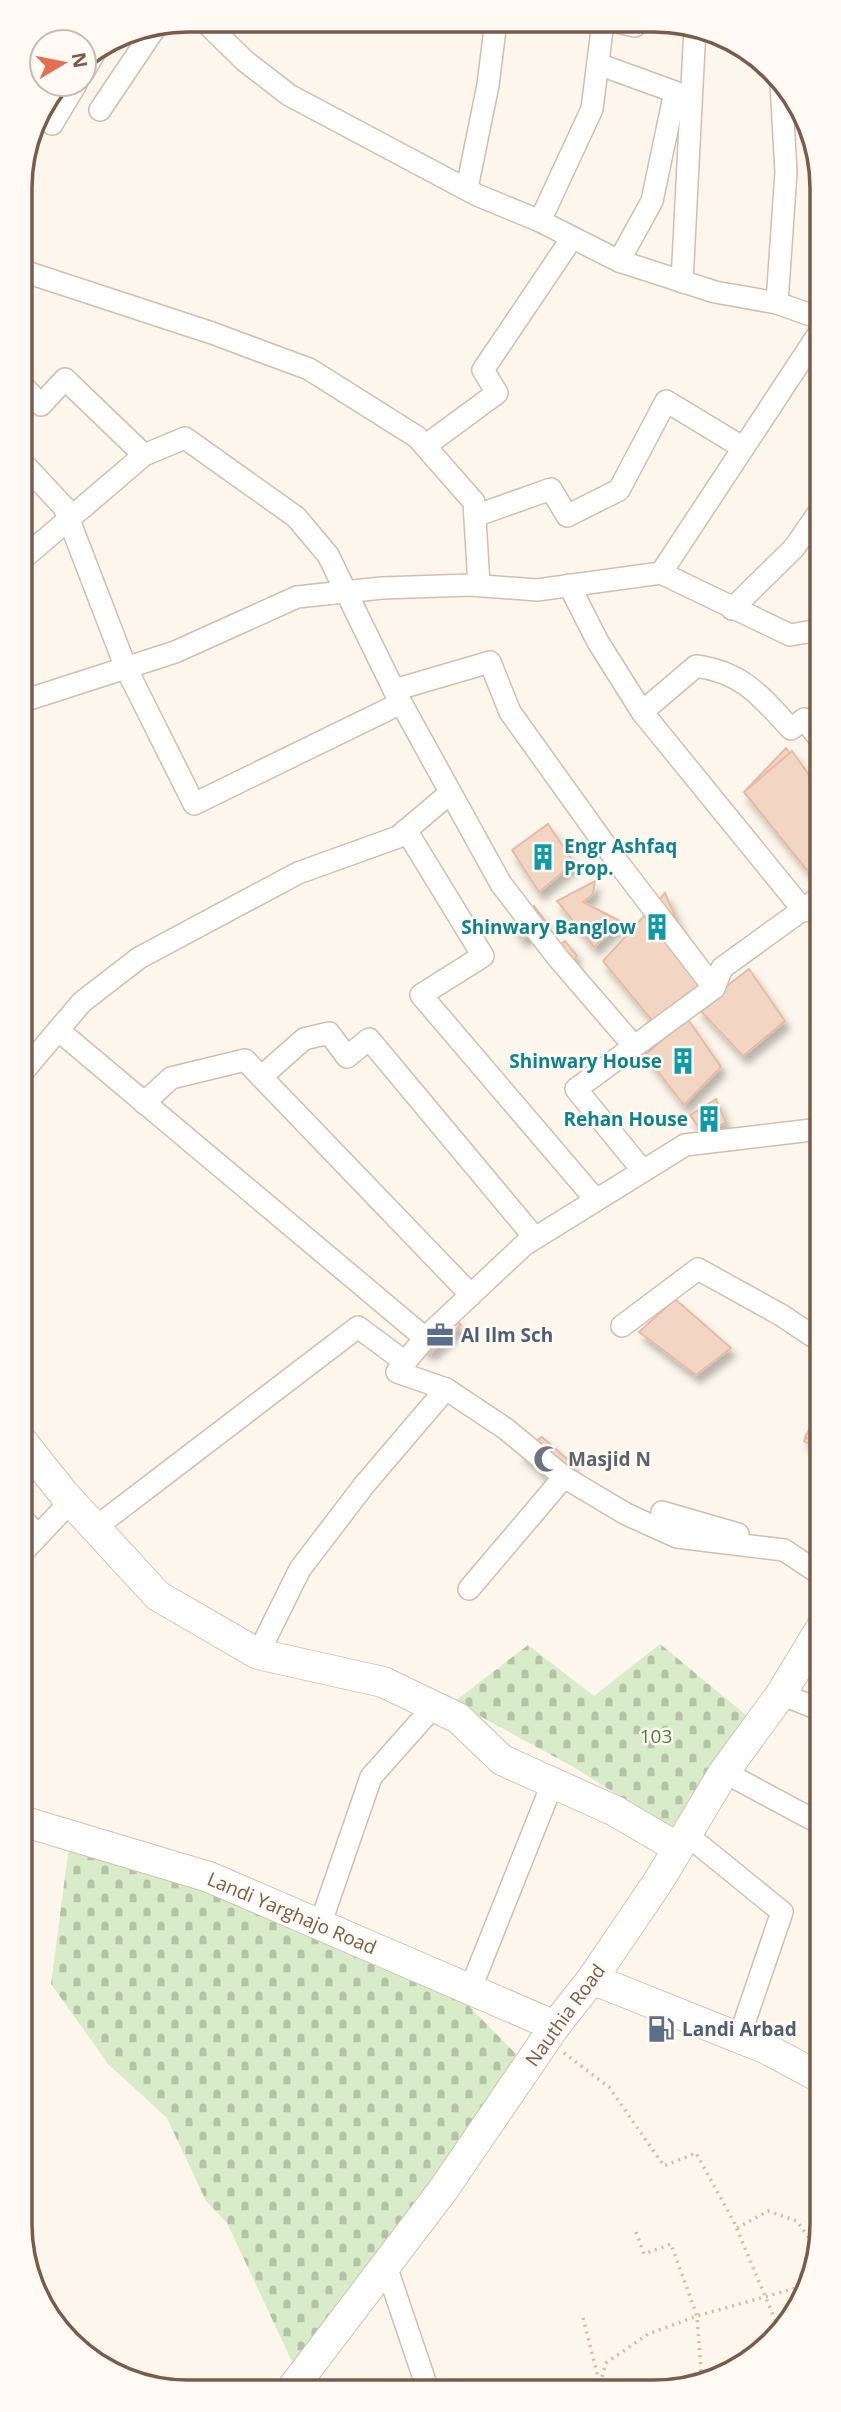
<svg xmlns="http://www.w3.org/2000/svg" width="841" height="2412" font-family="'Open Sans',sans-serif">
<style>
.cemetery{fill:url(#cemetery-stones)}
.building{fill:#f3d5c3;stroke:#e6bba3;stroke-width:2;filter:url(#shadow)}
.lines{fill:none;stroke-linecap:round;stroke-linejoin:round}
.street-casing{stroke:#d1beb0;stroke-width:24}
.secondary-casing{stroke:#d6c0b0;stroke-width:32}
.path{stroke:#d9b8a5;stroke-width:3.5;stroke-dasharray:2 5;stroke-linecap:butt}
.street{stroke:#fff;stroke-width:21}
.secondary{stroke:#fff;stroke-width:30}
.labels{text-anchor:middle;stroke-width:5;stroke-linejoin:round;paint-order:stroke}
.culture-label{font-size:19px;font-weight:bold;fill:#0d838f;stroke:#fffaf3;text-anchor:end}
.service-label{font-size:19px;font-weight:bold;fill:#4e5e75;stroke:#fffaf3;text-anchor:start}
.worship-label{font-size:19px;font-weight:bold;fill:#5b616d;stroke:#fffaf3;text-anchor:start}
.park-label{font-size:19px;fill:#537a41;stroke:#fffaf3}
.street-label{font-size:19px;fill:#7a5c4d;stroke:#fffaf3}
.rim{fill:none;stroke:#7a5c4d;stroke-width:3.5}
</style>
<defs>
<pattern id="cemetery-stones" width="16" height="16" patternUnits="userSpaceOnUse" patternTransform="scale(1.75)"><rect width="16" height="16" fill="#d8ecc9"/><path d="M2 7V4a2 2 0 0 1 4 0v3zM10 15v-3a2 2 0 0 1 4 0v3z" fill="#b4c2a5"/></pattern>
<filter id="shadow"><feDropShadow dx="4.5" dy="8" stdDeviation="3.5" flood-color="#0004"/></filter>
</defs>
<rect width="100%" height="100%" fill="#fdf6ec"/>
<g class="cemetery">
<path d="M660,1644L746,1715L679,1834L577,1769L454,1702L528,1645L594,1696Z"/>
<path d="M69,1846L221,1890L456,1993L518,2056L462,2143L295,2368L227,2223L206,2201L167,2118L109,2065L51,1984Z"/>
</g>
<g class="building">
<path d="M786,748L819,798V885L744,792Z"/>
<path d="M792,751L819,789V885L744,792Z"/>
<path d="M548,824L574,863L539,892L512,850Z"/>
<path d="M595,881L593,894L583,902L622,922L594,947L557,901Z"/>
<path d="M665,893L706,987L654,1023L603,961Z"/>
<path d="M534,906L546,922L523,939L513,927Z"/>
<path d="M565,941L577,956L566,966L554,950Z"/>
<path d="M749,969L785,1021L743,1056L698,1008Z"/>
<path d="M687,1018L721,1067L684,1105L645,1055Z"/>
<path d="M716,1099L726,1123L702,1132L690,1115Z"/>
<path d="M675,1299L731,1348L696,1375L639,1332Z"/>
<path d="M451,1316L461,1325L431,1352L419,1345Z"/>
<path d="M820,1411V1450L804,1441Z"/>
<path d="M820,1411V1446L805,1437Z"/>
<path d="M542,1437L575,1466L552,1481L519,1452Z"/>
<path d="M820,1486V1507L811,1502Z"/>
</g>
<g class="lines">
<defs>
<g id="street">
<path d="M202,19L245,61L289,95L477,195L540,221L619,261L715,292L777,303L819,318"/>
<path d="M617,22L635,26V22"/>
<path d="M598,64L675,92L652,201L619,261"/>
<path d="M84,71L97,48"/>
<path d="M100,110L157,25"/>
<path d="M52,124L76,84"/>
<path d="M467,188L488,85L496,21"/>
<path d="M540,221L592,109L603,22"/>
<path d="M20,270L212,333L309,369L417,437L474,502L479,585"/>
<path d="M682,282L695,27"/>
<path d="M777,303L786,172L781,84"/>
<path d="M20,383L41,405L65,379L144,455"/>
<path d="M425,446L497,393L483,370L572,238"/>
<path d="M20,460L64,507L126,668L194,804L401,703"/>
<path d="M475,516L551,489L567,516L619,490L666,401L742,447"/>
<path d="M20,561L144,455L185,438L296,517L328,555L394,690L501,884L558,958L633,1045"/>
<path d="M661,573L819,333"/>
<path d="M569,585L598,642L642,712L804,911"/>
<path d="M732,609L794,548L819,512"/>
<path d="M394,690L490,662L510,712L616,860L714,988"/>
<path d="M20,702L175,652L297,597L382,588L470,585L537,590L661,573L790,635L819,630"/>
<path d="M642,712L696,666C742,672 761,696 791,729L804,719L819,738"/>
<path d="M406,830L483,956L421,995L596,1200"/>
<path d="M58,1030L425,1338"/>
<path d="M21,1074L82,1002L139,958L298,873L398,837L449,794"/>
<path d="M261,1077L304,1039L329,1033L347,1057L369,1039L535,1238"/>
<path d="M144,1103L171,1078L245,1060L471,1295"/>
<path d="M643,1171L576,1089L714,988L722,968L820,897"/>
<path d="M622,1326L698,1269L781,1315L820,1341"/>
<path d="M446,1389L506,1429L564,1477L626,1514L677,1537L784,1550L820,1574"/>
<path d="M662,1512L738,1534"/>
<path d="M22,1519L38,1535"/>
<path d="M96,1527L358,1327L405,1362"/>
<path d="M22,1553L71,1501"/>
<path d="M469,1589L564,1477"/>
<path d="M258,1654L300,1569L365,1484L446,1389L397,1372L425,1338L524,1245L685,1145L820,1129"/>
<path d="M781,1694L821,1710"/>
<path d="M724,1772L821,1824"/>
<path d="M686,1834L782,1912L739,2038"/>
<path d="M320,1925L371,1777L434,1706"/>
<path d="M470,1990L553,1782"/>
<path d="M386,2266L428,2390"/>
</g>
<g id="secondary">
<path d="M21,1440L64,1494L158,1596L258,1654L383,1682L458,1718L502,1760L615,1811L678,1848"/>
<path d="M22,1821L209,1877L555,2026"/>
<path d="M592,1979L767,2049L821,2078"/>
<path d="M291,2390L443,2190L555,2026L592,1979L658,1882L724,1772L781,1694L821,1628"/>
</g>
</defs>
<use href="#street" class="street-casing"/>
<use href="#secondary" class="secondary-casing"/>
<g class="path">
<path d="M564,2053L609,2087L664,2166L696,2153L734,2222L781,2334"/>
<path d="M737,2228L768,2211L797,2221L818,2251"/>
<path d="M636,2232L644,2254L671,2244L697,2316L702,2384"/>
<path d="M583,2318L601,2389"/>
<path d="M581,2389L599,2386L606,2363L648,2334L697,2316L810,2284"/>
</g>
<use href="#street" class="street"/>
<use href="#secondary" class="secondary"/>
</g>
<defs>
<symbol id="building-bare" viewBox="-9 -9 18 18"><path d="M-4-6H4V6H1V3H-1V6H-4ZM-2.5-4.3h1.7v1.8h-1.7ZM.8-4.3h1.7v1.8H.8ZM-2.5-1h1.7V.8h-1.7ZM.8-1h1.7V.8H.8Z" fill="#0f9aa8" stroke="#fffaf3" stroke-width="2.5" paint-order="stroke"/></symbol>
<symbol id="office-bare" viewBox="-9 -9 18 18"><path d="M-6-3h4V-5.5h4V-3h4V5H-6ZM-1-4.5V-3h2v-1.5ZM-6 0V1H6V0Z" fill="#5c6f8a" stroke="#fffaf3" stroke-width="2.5" paint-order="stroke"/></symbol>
<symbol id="mosque-bare" viewBox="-9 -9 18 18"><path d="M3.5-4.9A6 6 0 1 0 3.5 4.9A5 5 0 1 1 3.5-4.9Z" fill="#6b7280" stroke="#fffaf3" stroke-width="2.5" paint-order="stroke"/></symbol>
<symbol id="fuel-bare" viewBox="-9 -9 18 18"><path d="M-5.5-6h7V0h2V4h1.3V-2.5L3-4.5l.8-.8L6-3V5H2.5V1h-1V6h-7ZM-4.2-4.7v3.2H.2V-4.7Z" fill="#5c6f8a" stroke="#fffaf3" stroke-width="2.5" paint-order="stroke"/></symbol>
</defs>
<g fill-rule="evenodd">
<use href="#building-bare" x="524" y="838" width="38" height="38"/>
<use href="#building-bare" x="638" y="908" width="38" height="38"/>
<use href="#building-bare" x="664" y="1042" width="38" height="38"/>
<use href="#building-bare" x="690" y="1100" width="38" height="38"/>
<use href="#office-bare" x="421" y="1316" width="38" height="38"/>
<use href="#mosque-bare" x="528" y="1440" width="38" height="38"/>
<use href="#fuel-bare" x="642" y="2010" width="38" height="38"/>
</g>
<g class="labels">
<g class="culture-label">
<text x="564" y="853" text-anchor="start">Engr Ashfaq<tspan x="564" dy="22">Prop.</tspan></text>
<text x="636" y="934">Shinwary Banglow</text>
<text x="662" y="1068">Shinwary House</text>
<text x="688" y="1126">Rehan House</text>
</g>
<g class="service-label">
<text x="461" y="1342">Al Ilm Sch</text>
<text x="682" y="2036">Landi Arbad</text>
</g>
<g class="worship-label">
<text x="568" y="1466">Masjid N</text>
</g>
<g class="park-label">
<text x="656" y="1743">103</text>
</g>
<g class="street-label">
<text transform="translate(292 1913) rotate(23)" y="7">Landi Yarghajo Road</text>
<text transform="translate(565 2015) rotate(-54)" y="7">Nauthia Road</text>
</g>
</g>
<path d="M0 0H841V2412H0ZM188 32H654A156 156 0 0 1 810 188V2224A156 156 0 0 1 654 2380H188A156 156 0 0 1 32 2224V188A156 156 0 0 1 188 32Z" fill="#fffaf3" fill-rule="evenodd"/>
<path class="rim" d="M188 32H654A156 156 0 0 1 810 188V2224A156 156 0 0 1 654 2380H188A156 156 0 0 1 32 2224V188A156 156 0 0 1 188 32Z"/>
<g transform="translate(63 63) rotate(80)"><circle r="33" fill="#fffaf3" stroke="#cabbb1" stroke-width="2"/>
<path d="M0-5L12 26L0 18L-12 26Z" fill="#e76f51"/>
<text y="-10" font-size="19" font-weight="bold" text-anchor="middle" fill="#7a5c4d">N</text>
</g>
</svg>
